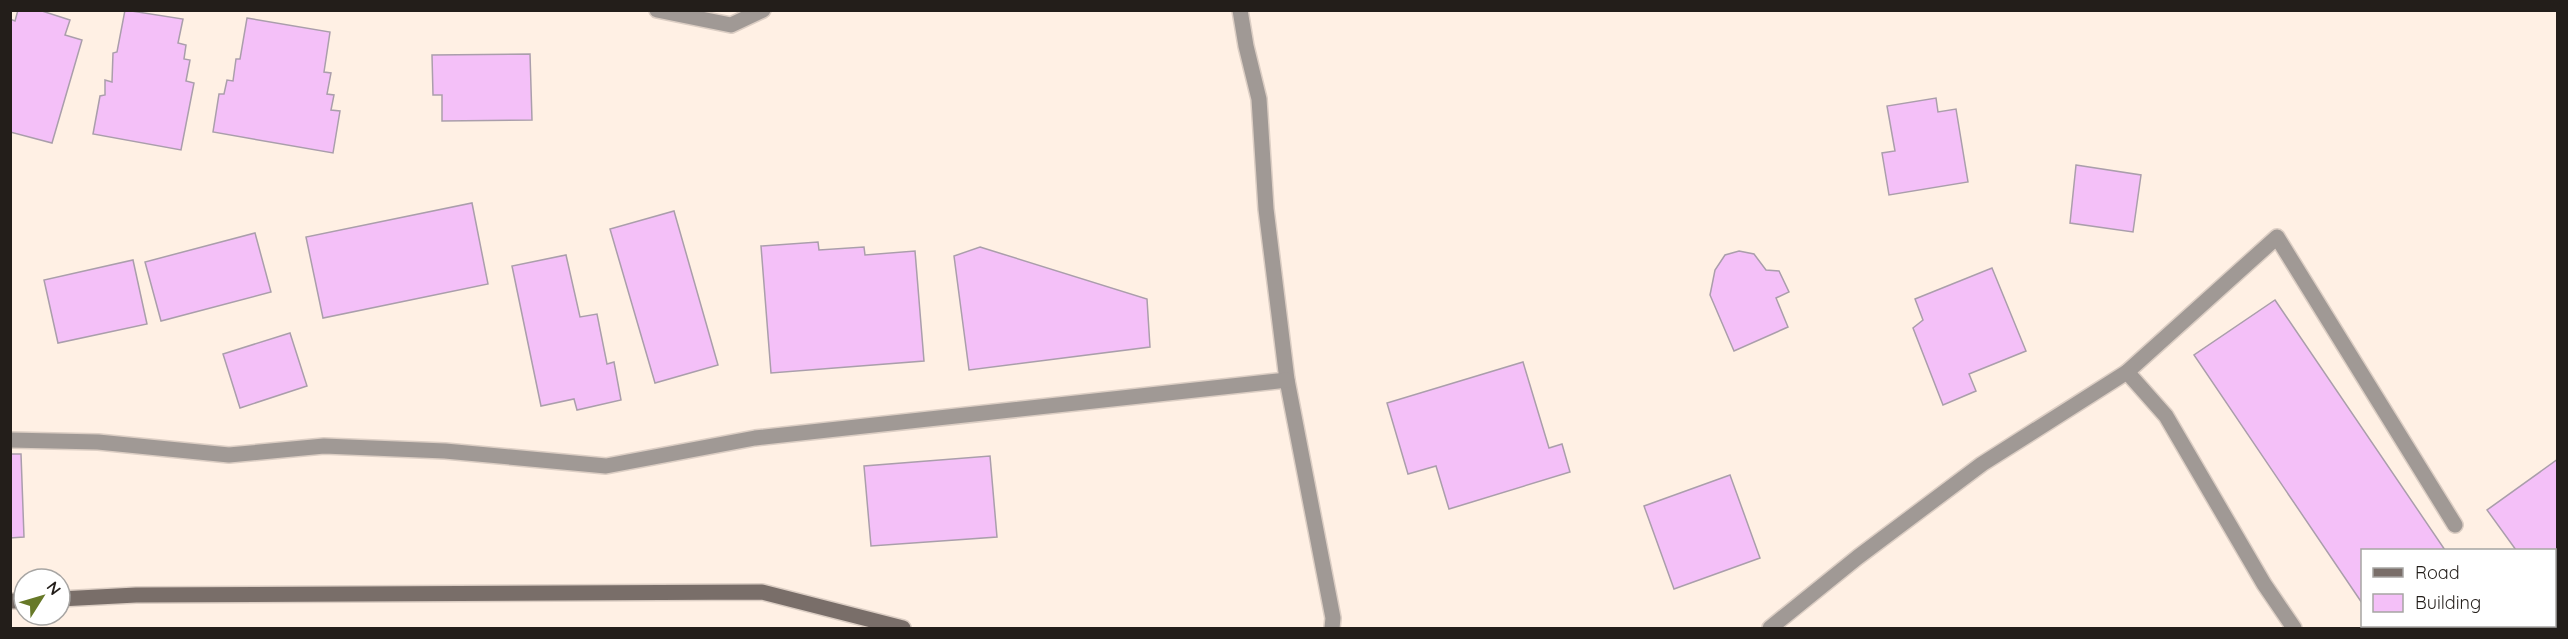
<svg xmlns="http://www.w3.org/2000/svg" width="2568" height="639" font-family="Quicksand,sans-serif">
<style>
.building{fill:#f4c0f8;stroke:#aa9eab;stroke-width:1.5}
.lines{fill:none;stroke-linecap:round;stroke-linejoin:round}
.street-casing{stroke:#dccec4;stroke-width:18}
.secondary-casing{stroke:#dccec4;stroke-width:18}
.street{stroke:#a09995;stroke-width:15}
.secondary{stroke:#796e69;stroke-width:15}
</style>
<rect width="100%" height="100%" fill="#fff0e4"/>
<g class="building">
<path d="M18,10H39L70,20L65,35L82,40L52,143L10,132V19L15,21Z"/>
<path d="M125,10L183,19L178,43L186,45L184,59L190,60L186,81L194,83L181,150L93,134L100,96L105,95V80L112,82L113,53L117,52Z"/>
<path d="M247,18L330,32L324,72L331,73L327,94L334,95L331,110L340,111L333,153L213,132L219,94H224L227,80L233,81L236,59H240Z"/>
<path d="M530,54L532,120L442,121V95H433L432,55Z"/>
<path d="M1936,98L1938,112L1956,109L1968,182L1889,195L1882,153L1895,151L1887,106Z"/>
<path d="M2076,165L2141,175L2133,232L2070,223Z"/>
<path d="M472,203L488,284L323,318L306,237Z"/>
<path d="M674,211L718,365L655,383L610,229Z"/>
<path d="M255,233L271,292L161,321L145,262Z"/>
<path d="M818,242L819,250L864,247L865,255L915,251L924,361L771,373L761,246Z"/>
<path d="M980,247L1147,299L1150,347L969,370L954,256Z"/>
<path d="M1739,251L1754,254L1766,270L1779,271L1789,292L1776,298L1788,327L1734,351L1710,295L1715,270L1725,255Z"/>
<path d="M566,255L580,317L597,314L607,364L614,362L621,400L577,410L574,399L541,406L512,266Z"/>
<path d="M133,260L147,324L58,343L44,280Z"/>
<path d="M1992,268L2026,351L1969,374L1976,391L1943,405L1913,328L1923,320L1915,299Z"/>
<path d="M2275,300L2445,550H2362V603L2194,355Z"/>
<path d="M290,333L307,386L240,408L223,354Z"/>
<path d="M1523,362L1549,448L1562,444L1570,472L1449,509L1436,466L1408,474L1387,403Z"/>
<path d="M10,454H21L24,537L10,538Z"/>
<path d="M990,456L997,537L871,546L864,466Z"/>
<path d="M2558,459V567L2554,569V550H2516L2487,510Z"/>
<path d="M1730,475L1760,558L1674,589L1644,506Z"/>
<path d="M2554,625L2557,628H2380L2378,626Z"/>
</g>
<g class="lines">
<defs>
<g id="street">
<path d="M657,10L731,25L763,10"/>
<path d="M1240,10L1246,46L1259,99L1266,209L1287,380L1333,618L1332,628"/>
<path d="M2127,372L2166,416L2264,584L2294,628"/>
<path d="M10,440L98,442L229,455L324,446L445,451L606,466L755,438L1287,380"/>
<path d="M1770,628L1858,557L1982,464L2127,372L2277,237L2455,525"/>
</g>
<g id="secondary">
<path d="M60,599L136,595L762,592L903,628"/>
<path d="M10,601H24"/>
</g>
</defs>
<use href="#street" class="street-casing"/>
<use href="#secondary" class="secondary-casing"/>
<use href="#street" class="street"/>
<use href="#secondary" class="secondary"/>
</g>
<rect width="2568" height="639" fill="none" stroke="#231e1a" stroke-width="24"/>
<rect x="2361" y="549" width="195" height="78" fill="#ffffff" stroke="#a7a5a3" stroke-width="1.5"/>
<rect x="2373" y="568" width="30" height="9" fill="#796e69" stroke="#a7a5a3" stroke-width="1.5"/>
<text x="2415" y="579" font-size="18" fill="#231e1a">Road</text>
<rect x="2373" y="594" width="30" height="18" fill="#f4c0f8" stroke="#a7a5a3" stroke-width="1.5"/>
<text x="2415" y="609" font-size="18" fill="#231e1a">Building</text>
<g transform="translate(42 597) rotate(53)"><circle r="28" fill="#ffffff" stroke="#a7a5a3" stroke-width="1.5"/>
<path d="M0-4.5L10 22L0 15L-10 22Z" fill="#677928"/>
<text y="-9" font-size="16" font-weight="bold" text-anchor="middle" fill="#231e1a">N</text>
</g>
</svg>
